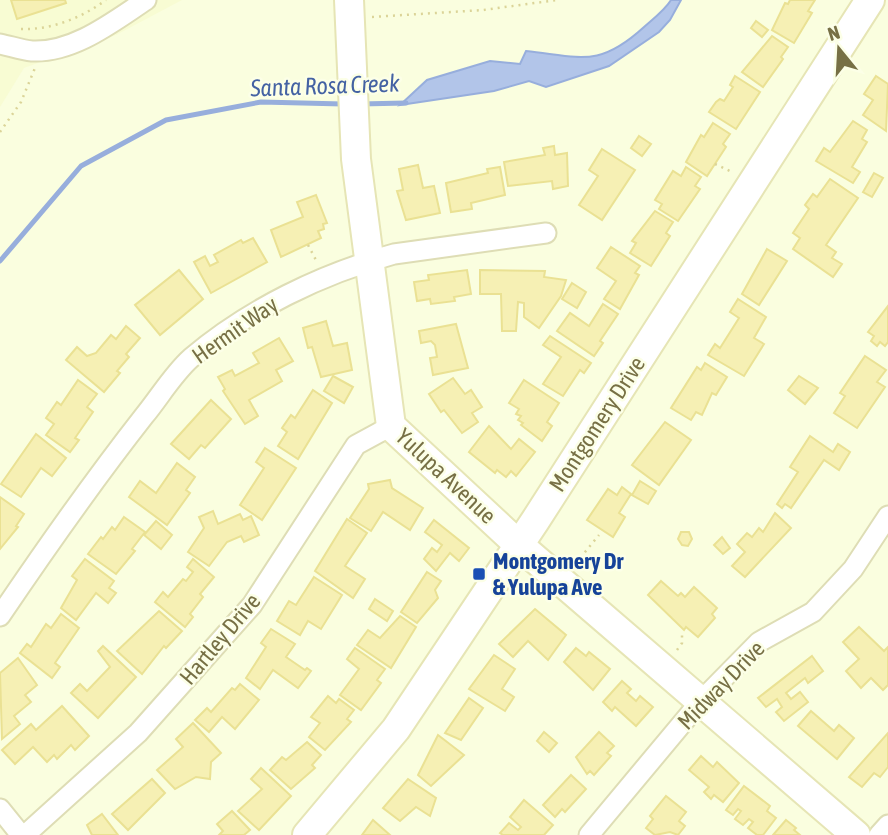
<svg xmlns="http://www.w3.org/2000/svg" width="888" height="835" font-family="'Asap Condensed',sans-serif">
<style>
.residential{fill:#f8fcd3}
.water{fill:#b2c5e9;stroke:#97aedc;stroke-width:2}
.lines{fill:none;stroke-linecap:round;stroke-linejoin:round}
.stream{stroke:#97aedc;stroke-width:5}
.building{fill:#f6f0b4;stroke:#eae193;stroke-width:2}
.street-casing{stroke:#deddb5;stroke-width:23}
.secondary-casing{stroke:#e6e5b5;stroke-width:32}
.path{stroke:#dbd498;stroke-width:2.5;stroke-dasharray:2 5;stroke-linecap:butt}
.street{stroke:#fff;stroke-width:19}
.secondary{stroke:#fff;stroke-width:28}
.transit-dot{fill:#1a4fb4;stroke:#fcffe7;stroke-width:2.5}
.labels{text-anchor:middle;stroke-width:5;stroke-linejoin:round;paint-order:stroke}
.street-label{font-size:23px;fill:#777045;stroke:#fcffe7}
.transit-label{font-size:23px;font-weight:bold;fill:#164399;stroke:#fcffe7;text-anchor:start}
.water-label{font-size:24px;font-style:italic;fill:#4462a3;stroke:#fcffe7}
</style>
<rect width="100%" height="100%" fill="#fafedf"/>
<path class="residential" d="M0,0H182L116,35L24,68L0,107Z"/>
<path class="water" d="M671,0H681L670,20L659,32L609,66L546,87L529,81L494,91L400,105L427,80L490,61L520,64L526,51C582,57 599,68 644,27C653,19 665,10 671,0Z"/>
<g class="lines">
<g class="stream">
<path d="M360,104L406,103"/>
<path d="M0,261L81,166L166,120L261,102L343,104"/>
</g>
</g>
<g class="building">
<path d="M11,0H65L66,3L17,19Z"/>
<path d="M790,0H815L808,11L812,13L794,43L772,30L785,3L788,4Z"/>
<path d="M756,21L768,30L762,37L751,28Z"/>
<path d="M772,36L788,47L781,57L783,59L763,87L742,72Z"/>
<path d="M735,76L760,92L736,129L709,112L716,102L720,99L724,101L733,87L730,85Z"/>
<path d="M876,76L888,84L886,131L863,115L873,100L864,94Z"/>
<path d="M853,121L867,130L862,139L867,142L852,167L860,172L853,183L816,161L824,148L830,152Z"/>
<path d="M713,123L730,134L723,144L726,147L707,176L686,162L701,135L704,137Z"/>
<path d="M639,136L651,144L642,156L631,148Z"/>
<path d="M554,146L555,155L567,153L568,186L553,189L552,181L508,186L504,162L545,155L543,148Z"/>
<path d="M602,149L635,170L602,220L579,205L598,176L589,170Z"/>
<path d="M418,165L423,188L434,186L440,213L406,220L397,191L403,190L399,169Z"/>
<path d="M500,167L505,195L471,203L472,209L451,212L446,183L488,173L487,169Z"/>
<path d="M686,167L701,177L695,186L700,189L678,221L659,209L662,204L655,200L673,171L681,176Z"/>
<path d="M874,173L883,178L872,197L863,192Z"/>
<path d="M830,179L858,198L826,245L836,252L832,258L842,264L833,277L793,249L800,238L793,233L809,209L805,205L813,194L817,197Z"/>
<path d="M316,195L327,223L323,224L324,229L318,231L321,238L281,257L271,230L303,217L297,202Z"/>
<path d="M655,211L673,222L666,233L670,236L651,266L630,253L636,243L632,241Z"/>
<path d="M253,238L267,262L211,293L194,262L205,256L210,266L218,262L214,255L241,240L243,243Z"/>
<path d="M611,247L640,266L635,273L639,275L620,309L604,299L616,281L597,268Z"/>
<path d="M767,249L787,261L759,305L742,294Z"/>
<path d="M179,270L203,299L160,335L135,305Z"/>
<path d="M467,270L471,294L454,297L455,301L431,304L430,299L417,301L414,282L429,280L428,275Z"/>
<path d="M480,270L545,271L544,277L566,280L561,296L539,328L524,317V303L518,302L516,331H502L501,294H480Z"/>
<path d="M572,283L586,292L577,308L562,299Z"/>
<path d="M738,299L766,317L754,338L764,344L744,376L708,355L715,344L720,348L739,318L730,312Z"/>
<path d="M603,304L618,314L600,341L603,343L594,356L557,331L570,313L589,326Z"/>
<path d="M888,306V342L885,346L880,342L877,346L871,341L874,336L868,332Z"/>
<path d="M326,321L333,346L347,343L352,370L321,377L312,347L308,348L303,328Z"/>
<path d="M456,324L468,368L433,375L430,358L437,357L435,345L431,341L421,343L419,331Z"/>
<path d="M126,326L140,338L126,354L129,357L117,371L120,373L104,392L66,360L77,347L87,356L96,353L111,335L116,339Z"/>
<path d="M550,336L591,363L584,373L580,370L563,396L543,384L561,357L543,345Z"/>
<path d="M279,338L293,361L276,370L282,381L249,400L258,416L245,424L223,391L225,389L218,377L232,370L235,376L259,363L253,353Z"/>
<path d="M865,356L886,370L877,382L885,387L857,428L834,413L845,396L840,393Z"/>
<path d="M705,363L727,377L716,395L712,393L702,415L696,412L691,420L671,408L697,367L701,370Z"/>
<path d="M333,376L353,387L344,403L324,391Z"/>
<path d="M799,376L818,388L805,404L788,390Z"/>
<path d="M453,378L465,394L471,390L482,407L472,413L478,422L462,433L444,410L441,412L429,394Z"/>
<path d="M78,380L97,394L87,407L93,412L75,438L79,440L70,452L46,435L54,424L46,418L57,402L61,405Z"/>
<path d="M524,380L559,403L547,422L552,426L542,441L521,425L523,423L518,420L521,416L516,414L519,409L509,403Z"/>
<path d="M313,390L332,403L298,459L278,446L287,432L282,428L291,415L295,418Z"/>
<path d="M211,400L231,419L205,448L201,445L189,459L171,444Z"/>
<path d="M665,422L691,440L659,485L632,465Z"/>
<path d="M489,426L511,449L519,439L535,452L516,476L511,471L506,477L497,470L495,473L469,452Z"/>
<path d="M36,434L66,458L52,476L41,468L21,497L1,484Z"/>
<path d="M810,436L833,452L838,444L850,452L839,470L824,460L791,508L785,504L782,508L777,504L798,472L790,467Z"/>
<path d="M265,448L296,468L262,520L240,505L264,468L256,462Z"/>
<path d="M177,463L195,477L186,490L190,493L167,525L129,497L140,481L156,493Z"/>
<path d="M390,480L392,488L423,508L410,530L383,512L371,531L350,518L369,489L368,484Z"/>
<path d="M640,481L656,491L648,504L632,495Z"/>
<path d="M622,487L631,494L619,513L625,517L613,537L587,520L608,489L617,495Z"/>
<path d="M0,497L24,514L16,526L18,527L0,549Z"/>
<path d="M213,511L218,524L240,514L243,520L251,516L259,535L244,542L241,536L227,542L209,566L188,552L204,528L199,517Z"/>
<path d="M775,513L791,528L745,577L732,566L745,552L737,544L747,533L752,537L759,528L763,532Z"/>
<path d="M124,517L145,532L132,549L135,551L116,574L88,554L101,537L103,539L112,527L115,530Z"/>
<path d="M347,519L367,533L345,566L365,579L353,598L315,571Z"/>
<path d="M434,520L469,548L459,561L450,553L436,571L424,559L432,548L437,552L442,545L425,532Z"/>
<path d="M156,521L172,535L161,549L144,535Z"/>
<path d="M681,532H689L692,539L688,546L682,545L678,539Z"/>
<path d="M722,537L730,548L723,554L714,545Z"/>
<path d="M85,559L114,581L109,588L116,593L108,603L96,593L76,620L61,608L77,580L72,576Z"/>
<path d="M193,559L214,577L200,594L203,597L190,614L193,617L185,627L155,602L163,592L168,597L183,579L186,581L193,572L187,567Z"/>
<path d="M427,572L441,581L435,590L438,598L417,623L401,612Z"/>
<path d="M314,577L342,595L321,629L308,621L300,635L277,621L289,601L296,605Z"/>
<path d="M661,581L678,596L681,593L685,597L694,587L717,608L712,614L715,618L698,637L686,627L684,630L648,595Z"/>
<path d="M375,599L393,611L387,621L369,609Z"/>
<path d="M535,609L566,635L548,660L528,641L513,657L499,644Z"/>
<path d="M159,611L182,631L166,648L164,646L142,674L117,651Z"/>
<path d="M61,614L79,628L55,663L60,667L52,678L20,653L27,644L31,647L46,624L51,628Z"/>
<path d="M400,616L416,627L391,668L357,645L368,630L380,638Z"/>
<path d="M859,627L884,651L888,647V685L883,690L871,678L861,688L846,671L859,659L843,642Z"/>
<path d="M271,629L295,644L286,657L305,670L307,668L311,671L298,688L273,670L260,689L246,678L266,647L261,643Z"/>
<path d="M103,646L136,677L98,718L71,693L80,684L87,691L110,667L98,651Z"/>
<path d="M355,648L385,669L377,680L381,683L361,710L340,695L359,669L347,659Z"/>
<path d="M576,648L586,656L589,652L610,669L593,690L564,662Z"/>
<path d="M494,655L515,669L502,689L514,697L505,711L469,689Z"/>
<path d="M812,656L823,671L808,683L805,678L786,693L791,699L800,692L808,702L784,721L776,712L782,707L777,699L766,707L758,698Z"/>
<path d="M18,658L37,685L25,695L31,702L14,716L20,724L2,739L0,673Z"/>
<path d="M622,681L631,689L627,693L636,701L640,696L653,707L636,726L615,707L612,711L603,702Z"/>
<path d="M240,684L259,700L235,729L222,717L209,732L195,720L207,708L211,712L232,688L235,690Z"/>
<path d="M328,696L336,703L339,699L354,710L347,719L351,722L325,750L309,737L320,723L311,717Z"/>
<path d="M469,698L483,708L461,740L445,733Z"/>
<path d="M62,706L89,736L75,750L71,745L57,759L54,755L47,762L33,747L15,764L2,750L31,724L36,730Z"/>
<path d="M811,711L834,731L839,725L854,738L837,759L798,726Z"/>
<path d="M193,723L221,753L211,762L210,779L196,777L175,789L157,770L183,747L176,739Z"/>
<path d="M544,732L557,743L549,752L537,741Z"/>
<path d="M599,732L614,746L607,753L611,756L594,775L590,771L587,774L576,757Z"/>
<path d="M888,733V767L880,777L874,773L862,787L849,777Z"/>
<path d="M438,735L464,755L431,786L418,775Z"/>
<path d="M307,742L321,755L312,765L315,768L291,789L270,770L282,757L286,760Z"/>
<path d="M701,756L713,767L717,762L739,783L723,802L714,795L711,799L704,792L709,787L689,770Z"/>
<path d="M261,768L291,796L259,830L238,811L262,789L251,779Z"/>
<path d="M571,775L586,789L565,812L562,809L555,817L543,805Z"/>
<path d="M152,779L165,793L128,830L112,814Z"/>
<path d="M408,779L436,798L430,816L416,807L400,821L383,808Z"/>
<path d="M744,786L770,806L767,811L776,818L763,835H757L748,828L753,822L749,819L743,825L735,819L741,811L738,809L733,815L726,810Z"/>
<path d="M666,796L686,812L679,821L685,826L678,835L670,832L655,835L646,828L653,819L650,816Z"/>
<path d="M524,800L553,825L544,835H503L500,833L509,823L518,830L521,827L510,817Z"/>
<path d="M232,811L250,830L244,835H219L223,831L217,824Z"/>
<path d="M102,814L118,835H92L87,825Z"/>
<path d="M373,820L390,835H362Z"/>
<path d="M786,820L796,828L794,830L800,835H773Z"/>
</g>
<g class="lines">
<defs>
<g id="street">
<path d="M0,44C10,46 22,50 32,51C74,53 114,21 146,0"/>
<path d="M0,616C46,548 93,481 144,416C159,398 173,374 191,358C249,309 321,274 394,254L546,233"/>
<path d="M0,809L21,835"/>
<path d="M25,835L138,733L252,605L356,445L391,426"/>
<path d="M589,835L700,702L759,642L813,612L853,569L888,516"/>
<path d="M879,835L888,825"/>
</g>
<g id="secondary">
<path d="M349,0L356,159L391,426L519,545L856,835"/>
<path d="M307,835L396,729L535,521L870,0"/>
</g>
</defs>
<use href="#street" class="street-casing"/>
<use href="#secondary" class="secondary-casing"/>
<g class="path">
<path d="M372,17L483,10L557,0"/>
<path d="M21,29C52,30 81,18 106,0"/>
<path d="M0,132L21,102L35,68"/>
<path d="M715,164L732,172"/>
<path d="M308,245L317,262"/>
<path d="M576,563L599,535"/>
<path d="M677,650L682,643V632"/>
</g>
<use href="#street" class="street"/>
<use href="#secondary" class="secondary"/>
</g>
<rect class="transit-dot" x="472" y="567" width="14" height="14" rx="3.5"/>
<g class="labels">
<g class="street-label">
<text transform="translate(235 330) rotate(-35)" y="8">Hermit Way</text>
<text transform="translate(597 424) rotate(-57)" y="8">Montgomery Drive</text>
<text transform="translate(446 476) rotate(43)" y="8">Yulupa Avenue</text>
<text transform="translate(220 639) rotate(-50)" y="8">Hartley Drive</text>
<text transform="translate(721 685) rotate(-46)" y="8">Midway Drive</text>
</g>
<g class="transit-label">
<text x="493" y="569">Montgomery Dr<tspan x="493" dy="26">&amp; Yulupa Ave</tspan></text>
</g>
<g class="water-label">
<text transform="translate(325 86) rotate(-2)" y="8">Santa Rosa Creek</text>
</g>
</g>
<g transform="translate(839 49) rotate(342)" stroke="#fcffe7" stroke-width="5" paint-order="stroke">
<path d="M0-5L12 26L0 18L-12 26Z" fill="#777045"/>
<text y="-10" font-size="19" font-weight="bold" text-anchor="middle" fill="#777045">N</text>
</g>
</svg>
